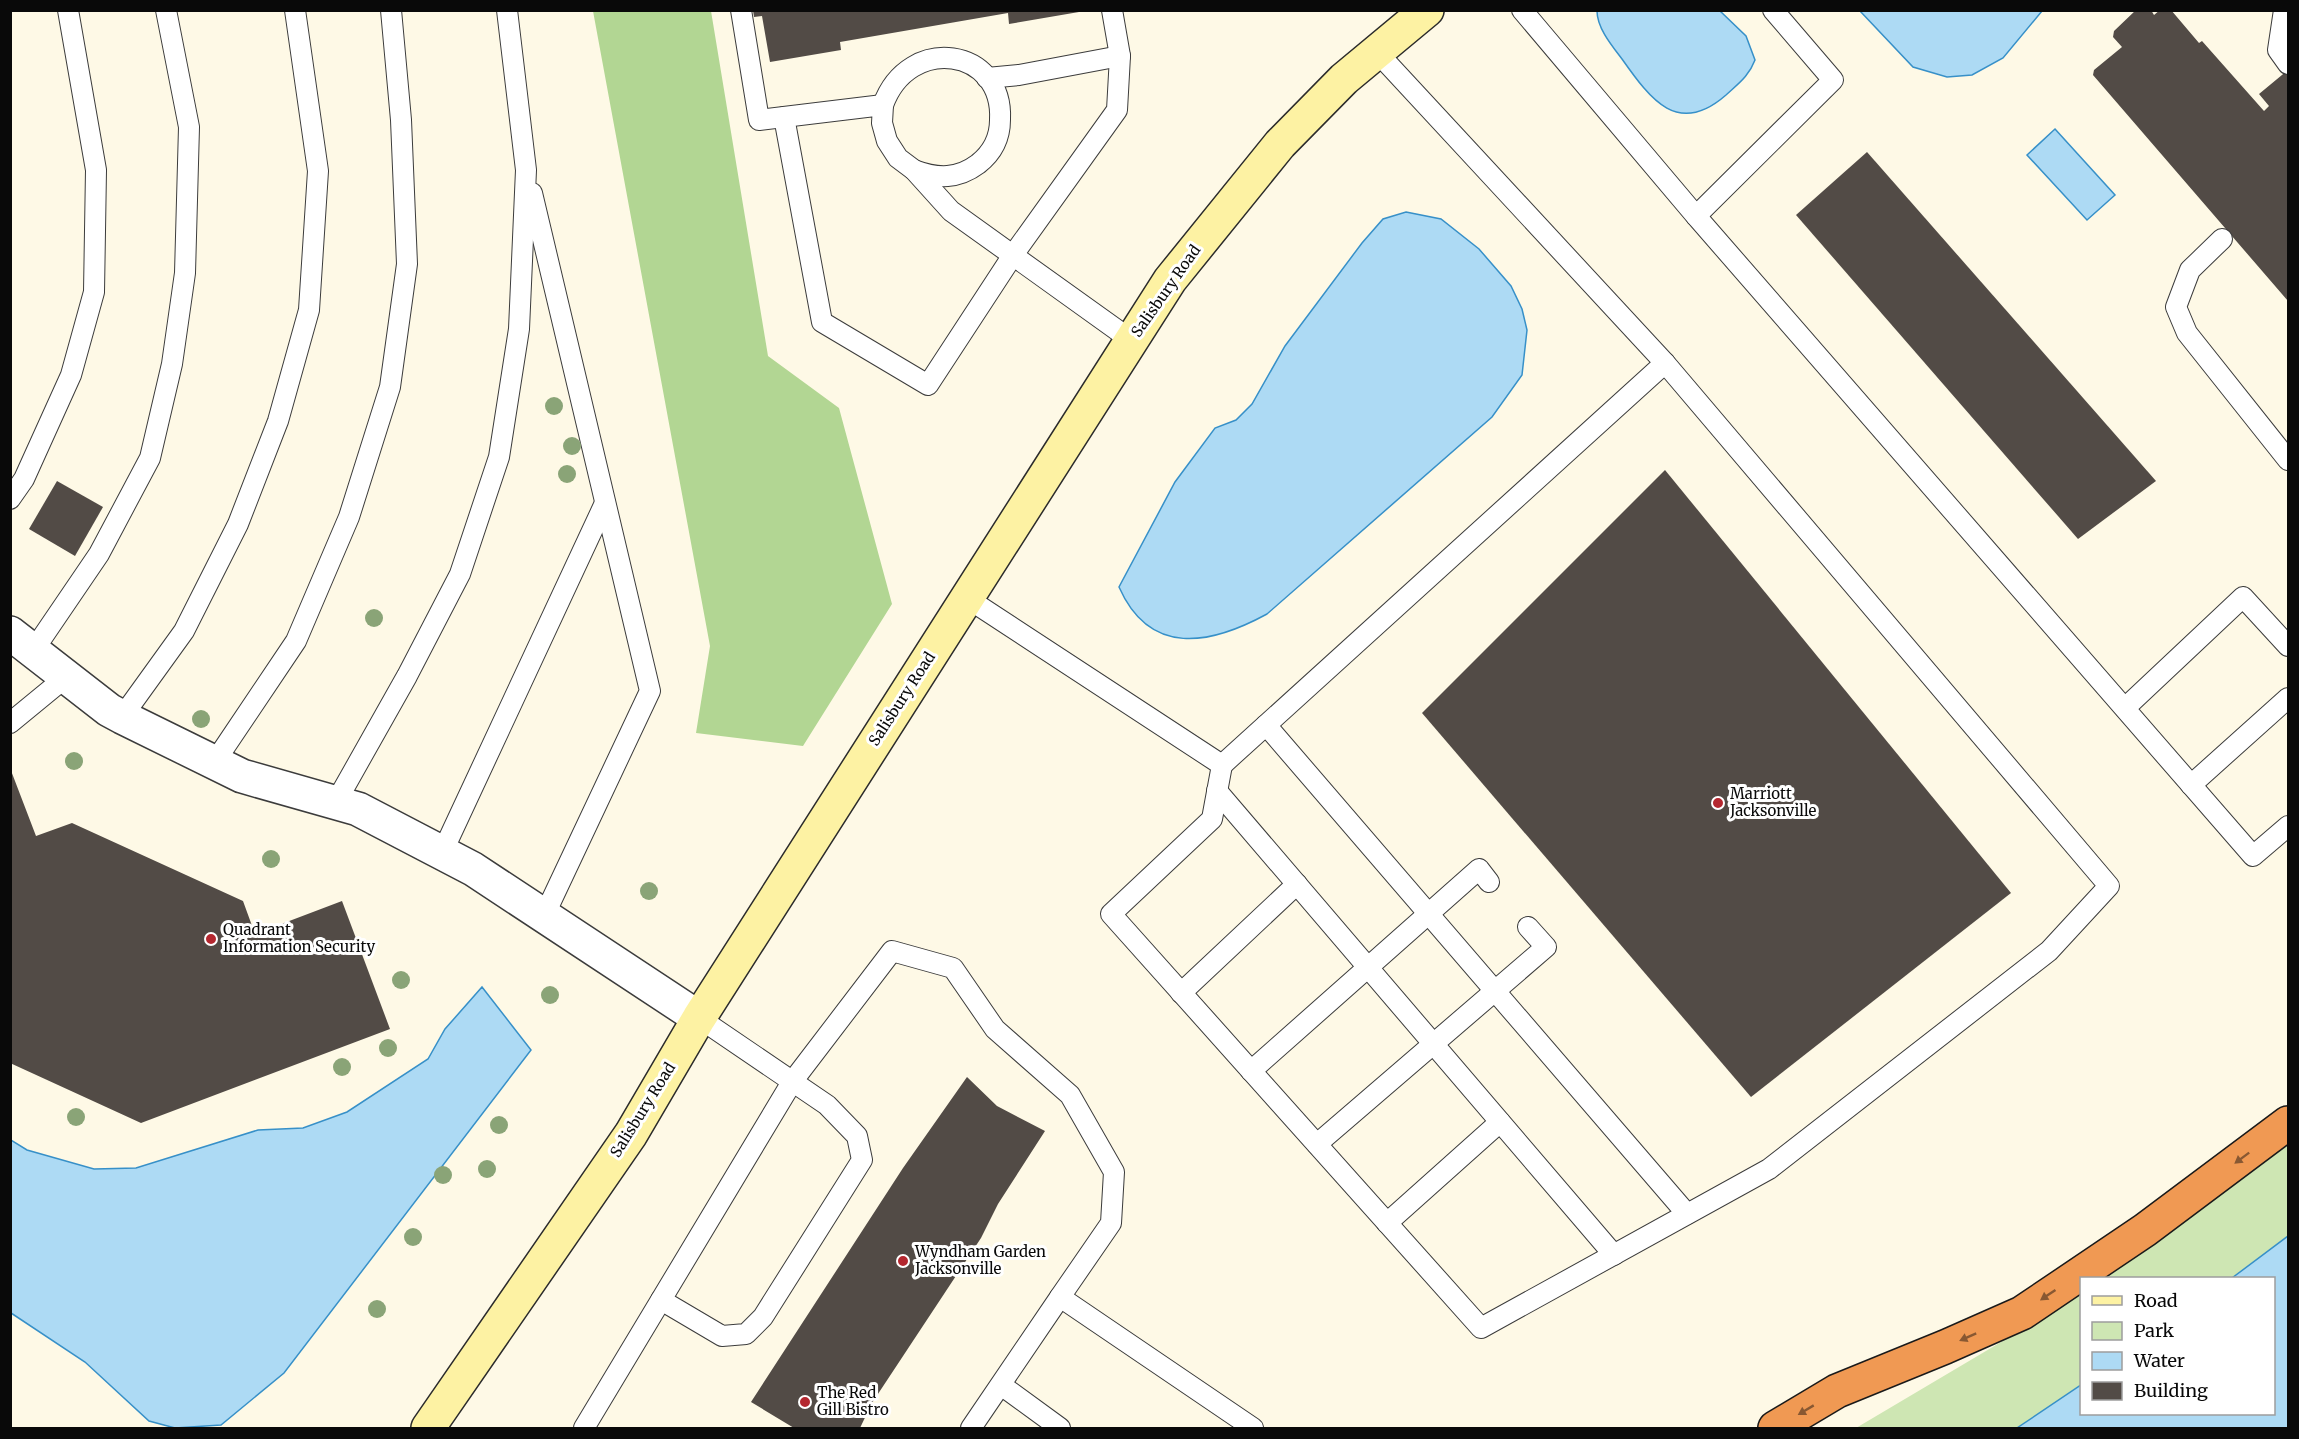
<svg xmlns="http://www.w3.org/2000/svg" width="2299" height="1439" font-family="Merriweather,serif">
<style>
.green{fill:#cee6b3}
.forest{fill:#b2d693}
.water{fill:#addaf4;stroke:#3790c8;stroke-width:1.5}
.building{fill:#524b46}
.lines{fill:none;stroke-linecap:round;stroke-linejoin:round}
.lane-casing{stroke:#3c3c3c;stroke-width:22}
.street-casing{stroke:#3c3c3c;stroke-width:36}
.secondary-casing{stroke:#2b2b2b;stroke-width:36}
.highway-casing{stroke:#1a1a1a;stroke-width:36}
.lane{stroke:#fff;stroke-width:20}
.street{stroke:#fff;stroke-width:33}
.secondary{stroke:#fdf2a3;stroke-width:33}
.highway{stroke:#f09953;stroke-width:33}
.tree{fill:#8aa477}
.oneway{fill:#885832}
.poi-dot{fill:#b4272f;stroke:#fff;stroke-width:2}
.labels{text-anchor:middle;stroke-width:6;stroke-linejoin:round;paint-order:stroke}
.street-label{font-size:15px;fill:#090909;stroke:#fff}
.poi-label{font-size:15px;fill:#090909;stroke:#fff;text-anchor:start}
</style>
<rect width="100%" height="100%" fill="#fef9e6"/>
<g class="green">
<path d="M2288,1145V1236L2232,1278H2098L2179,1226Z"/>
<path d="M2081,1290V1385L2017,1428H1856L2045,1316Z"/>
</g>
<path class="forest" d="M593,11H711L768,356L839,408L892,604L803,746L696,733L710,646Z"/>
<g class="water">
<path d="M1597,11H1720L1746,36L1755,60C1749,76 1739,83 1726,95C1678,137 1651,100 1622,59C1612,46 1597,28 1597,11Z"/>
<path d="M1860,11H2042L2003,58L1972,75L1947,77L1913,67Z"/>
<path d="M2055,129L2115,195L2087,220L2027,155Z"/>
<path d="M1406,212L1441,219L1479,249L1511,286L1522,309L1527,330L1522,375L1492,417L1267,614C1210,645 1150,657 1119,587L1175,482L1215,428L1236,420L1252,404L1285,346L1362,243L1383,219Z"/>
<path d="M482,987L531,1050L284,1373L221,1425L175,1428L149,1421L85,1362L11,1313V1140L27,1150L94,1169L136,1168L258,1130L303,1128L347,1112L428,1059L445,1029Z"/>
<path d="M2288,1236V1428H2017L2081,1385L2082,1414H2274V1278H2232Z"/>
</g>
<g class="building">
<path d="M753,10H1079V12L1009,24L1008,13L840,42L841,50L770,62L762,16L754,17Z"/>
<path d="M2136,10H2151L2154,15L2160,10H2171L2199,43L2202,41L2264,111L2269,106L2259,94L2288,70V301L2093,75L2094,70L2122,47L2113,37L2114,31Z"/>
<path d="M1867,152L2156,481L2078,539L1796,215Z"/>
<path d="M1665,470L2011,893L1751,1097L1422,713Z"/>
<path d="M57,481L103,507L75,556L29,529Z"/>
<path d="M10,768L36,836L72,823L243,901L255,934L342,901L390,1029L141,1123L10,1063Z"/>
<path d="M967,1077L997,1106L1045,1131L998,1204L981,1238L872,1403L860,1428H794L751,1402L903,1168Z"/>
</g>
<g class="lines">
<defs>
<g id="lane">
<path d="M741,10L759,120L883,105L882,123L887,141L898,158L914,170L951,211L1131,340"/>
<path d="M1522,10L1696,216"/>
<path d="M1773,10L1833,80L1696,216L2253,856L2288,826"/>
<path d="M2284,10L2278,50L2288,64"/>
<path d="M987,78L1019,75L1120,56"/>
<path d="M883,105C909,33 1004,48 1000,120C1000,138 992,153 978,164C958,179 938,179 914,170"/>
<path d="M784,117L822,322L928,385L1013,255L1117,110L1120,56L1112,10"/>
<path d="M532,193L650,691L544,916"/>
<path d="M2222,239L2190,270L2176,307L2187,333L2288,460"/>
<path d="M10,499L24,479L71,375L94,292L96,170L68,10"/>
<path d="M967,598L1222,765L1212,819L1111,914L1481,1328L1769,1169L2049,951L2109,886L1665,363L1376,51"/>
<path d="M33,651L99,554L150,458L172,364L185,273L189,127L166,10"/>
<path d="M2125,708L2243,597L2288,646"/>
<path d="M122,717L184,631L238,524L278,421L309,310L318,171L295,10"/>
<path d="M10,723L66,677"/>
<path d="M1266,725L1687,1214"/>
<path d="M214,763L296,641L349,517L390,387L407,264L401,120L391,10"/>
<path d="M1222,765L1665,363"/>
<path d="M2191,785L2288,698"/>
<path d="M1217,791L1614,1255"/>
<path d="M336,802L407,676L460,574L499,457L519,329L526,170L507,10"/>
<path d="M442,853L605,503"/>
<path d="M1181,993L1297,884"/>
<path d="M1251,1071L1479,869L1489,882"/>
<path d="M1317,1144L1546,947L1528,927"/>
<path d="M1387,1223L1500,1122"/>
<path d="M661,1300L722,1336L746,1334L763,1317L862,1160L857,1136L827,1105L699,1018"/>
<path d="M1001,1385L1060,1428"/>
<path d="M584,1428L792,1082L892,951L953,968L995,1029L1070,1095L1114,1172L1111,1223L1060,1297L1253,1428"/>
<path d="M971,1428L1060,1297"/>
</g>
<path id="street" d="M10,633L109,710L122,717L242,776L358,809L473,869L699,1018"/>
<path id="secondary" d="M428,1428L631,1134L699,1018L1170,280L1280,144L1344,79L1427,10"/>
<path id="highway" d="M1775,1428L1837,1391L1945,1347L2022,1313L2145,1230L2288,1123"/>
</defs>
<use href="#lane" class="lane-casing"/>
<use href="#street" class="street-casing"/>
<use href="#secondary" class="secondary-casing"/>
<use href="#highway" class="highway-casing"/>
<use href="#lane" class="lane"/>
<use href="#street" class="street"/>
<use href="#secondary" class="secondary"/>
<use href="#highway" class="highway"/>
</g>
<g class="tree">
<circle cx="554" cy="406" r="9"/>
<circle cx="572" cy="446" r="9"/>
<circle cx="567" cy="474" r="9"/>
<circle cx="374" cy="618" r="9"/>
<circle cx="201" cy="719" r="9"/>
<circle cx="74" cy="761" r="9"/>
<circle cx="271" cy="859" r="9"/>
<circle cx="649" cy="891" r="9"/>
<circle cx="401" cy="980" r="9"/>
<circle cx="550" cy="995" r="9"/>
<circle cx="388" cy="1048" r="9"/>
<circle cx="342" cy="1067" r="9"/>
<circle cx="76" cy="1117" r="9"/>
<circle cx="499" cy="1125" r="9"/>
<circle cx="487" cy="1169" r="9"/>
<circle cx="443" cy="1175" r="9"/>
<circle cx="413" cy="1237" r="9"/>
<circle cx="377" cy="1309" r="9"/>
</g>
<defs><path id="oneway-solid" d="M-6-.8H1V-3.2L6.5 0L1 3.2V.8H-6Z" transform="scale(1.5)"/></defs>
<g class="oneway">
<use href="#oneway-solid" transform="translate(2242 1158) rotate(143)"/>
<use href="#oneway-solid" transform="translate(2048 1295) rotate(146)"/>
<use href="#oneway-solid" transform="translate(1968 1337) rotate(156)"/>
<use href="#oneway-solid" transform="translate(1806 1410) rotate(149)"/>
</g>
<g class="poi-dot">
<circle cx="1718" cy="803" r="6"/>
<circle cx="211" cy="939" r="6"/>
<circle cx="903" cy="1261" r="6"/>
<circle cx="805" cy="1402" r="6"/>
</g>
<g class="labels">
<g class="street-label">
<text transform="translate(1166 291) rotate(-55)" y="5">Salisbury Road</text>
<text transform="translate(902 699) rotate(-57)" y="5">Salisbury Road</text>
<text transform="translate(643 1110) rotate(-58)" y="5">Salisbury Road</text>
</g>
<g class="poi-label">
<text x="1730" y="799">Marriott<tspan x="1730" dy="17">Jacksonville</tspan></text>
<text x="223" y="935">Quadrant<tspan x="223" dy="17">Information Security</tspan></text>
<text x="915" y="1257">Wyndham Garden<tspan x="915" dy="17">Jacksonville</tspan></text>
<text x="817" y="1398">The Red<tspan x="817" dy="17">Gill Bistro</tspan></text>
</g>
</g>
<rect width="2299" height="1439" fill="none" stroke="#090909" stroke-width="24"/>
<rect x="2080" y="1277" width="195" height="138" fill="#ffffff" stroke="#9d9d9d" stroke-width="1.5"/>
<rect x="2092" y="1296" width="30" height="9" fill="#fdf2a3" stroke="#9d9d9d" stroke-width="1.5"/>
<text x="2134" y="1307" font-size="18" fill="#090909">Road</text>
<rect x="2092" y="1322" width="30" height="18" fill="#cee6b3" stroke="#9d9d9d" stroke-width="1.5"/>
<text x="2134" y="1337" font-size="18" fill="#090909">Park</text>
<rect x="2092" y="1352" width="30" height="18" fill="#addaf4" stroke="#9d9d9d" stroke-width="1.5"/>
<text x="2134" y="1367" font-size="18" fill="#090909">Water</text>
<rect x="2092" y="1382" width="30" height="18" fill="#524b46" stroke="#9d9d9d" stroke-width="1.5"/>
<text x="2134" y="1397" font-size="18" fill="#090909">Building</text>
</svg>
